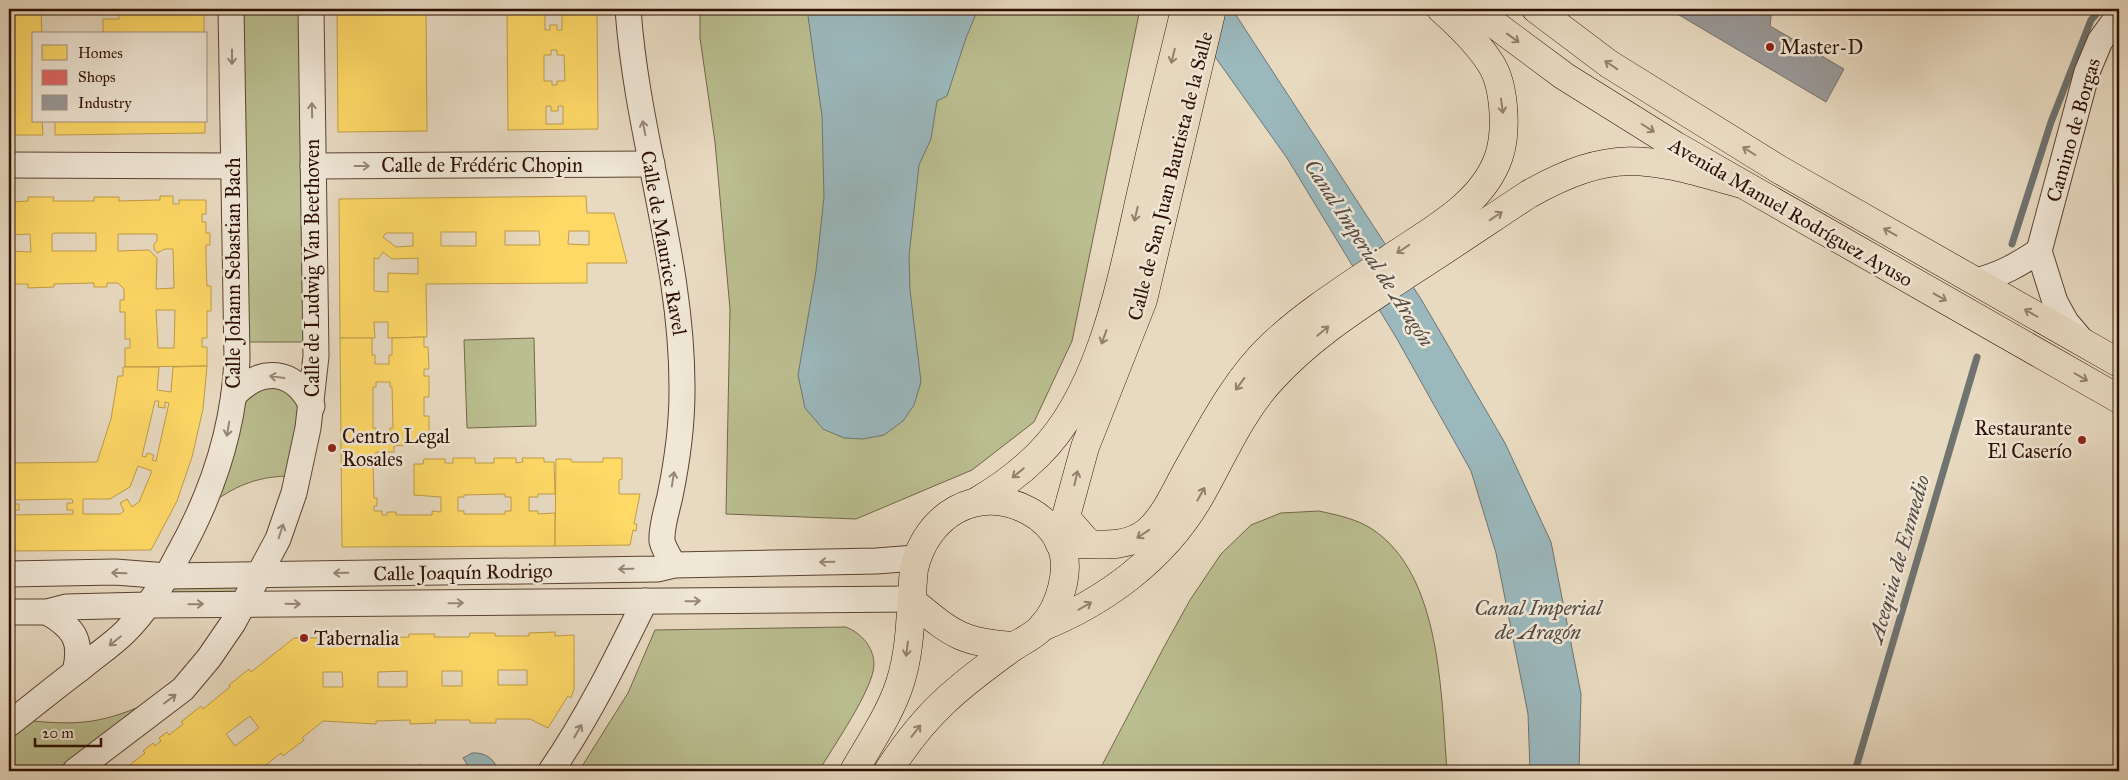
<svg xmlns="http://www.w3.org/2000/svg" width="2128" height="780" font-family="'IM FELL Great Primer',serif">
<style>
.green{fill:#babe90;stroke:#746648}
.water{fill:#9bb8bd;stroke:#6f7471}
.homes{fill:#ffd966;stroke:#c09c47;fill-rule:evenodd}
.shops{fill:#e06666;stroke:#aa4c47}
.industry{fill:#999;stroke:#79706b}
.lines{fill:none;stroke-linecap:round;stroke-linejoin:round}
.stream{stroke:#6f7471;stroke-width:7}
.minor-casing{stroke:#5c4230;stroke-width:27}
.major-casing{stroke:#2d0f00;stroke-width:29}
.highway-casing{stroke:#2d0f00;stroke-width:29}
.minor{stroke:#f0e7d7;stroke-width:25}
.major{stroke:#e8dac1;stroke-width:28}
.highway{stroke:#e8dac1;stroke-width:28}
.oneway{stroke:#947f6a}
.oneway2{stroke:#988676}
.poi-dot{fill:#8f2418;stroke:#f0e7d7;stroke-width:2}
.labels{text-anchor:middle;stroke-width:5;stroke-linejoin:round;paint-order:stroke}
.poi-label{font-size:20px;fill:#2d0f00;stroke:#f0e7d7;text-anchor:start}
.street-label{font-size:20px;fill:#2d0f00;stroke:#f0e7d7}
.water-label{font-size:21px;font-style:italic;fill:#544a42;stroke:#f0e7d7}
</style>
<rect width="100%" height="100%" fill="#e8dac1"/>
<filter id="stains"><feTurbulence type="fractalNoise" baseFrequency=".004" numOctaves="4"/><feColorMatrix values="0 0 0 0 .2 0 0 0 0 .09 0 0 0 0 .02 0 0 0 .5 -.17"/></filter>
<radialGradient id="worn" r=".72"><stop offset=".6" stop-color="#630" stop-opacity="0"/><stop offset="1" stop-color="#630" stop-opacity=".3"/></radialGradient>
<g class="green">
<path d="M241,9H303L306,342H244Z"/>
<path d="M700,9H1140L1072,341L1034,422L972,470L856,519L726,514L730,309L715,142L700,38Z"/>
<path d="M534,338L536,426L467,428L464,340Z"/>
<path d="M266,381L301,401L292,476C260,476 238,484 212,503L239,406Z"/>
<path d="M1319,511C1337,515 1357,519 1372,529C1442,575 1441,697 1447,771H1099L1164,647L1190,600L1221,554L1251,525L1281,513Z"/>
<path d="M246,582L239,593L165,598L172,584Z"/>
<path d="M846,627C861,633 874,647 874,665C873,690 832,748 819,771H579L628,693L655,630Z"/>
<path d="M155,700L64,771H9V732L23,720C80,726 102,724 155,700Z"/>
</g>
<g class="water">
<path d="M807,9H978L966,38L947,96L937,101L931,139L919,165L909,256L910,290L921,382L914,405L903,421L884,435L863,439L844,438L823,429L805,408L798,375L816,271L824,197L822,116Z"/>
<path d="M1181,9H1232L1421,299L1505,443L1551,542L1581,694L1579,771H1530L1528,714L1496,553L1471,471L1397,339L1287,158Z"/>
<path d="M472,753C485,752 495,759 498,771H467V764L463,758Z"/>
</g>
<g class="homes">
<path d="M9,9H41L42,34H34V121H42L43,135H9Z"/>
<path d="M119,9H204V34H103V19H119Z"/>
<path d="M337,9H426L427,131L338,132Z"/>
<path d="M507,9H597L598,129L508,130ZM545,13H562V30H557V25H550V30H545ZM551,50H557V55H564L565,81H557V85H552V81H544V55H551ZM546,106H551V111H558V106H563V124H546Z"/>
<path d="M55,121H205V133L55,135Z"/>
<path d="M160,196H173V204H179V200H206V214H202V222H206V233H210V245H206V260L207,286H211V311H207V338H202V347H207V366L125,367V348H130V339H125V312H120V300H124V289L118,283H107V287H94V283L54,284V287L28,288V284H9V251L31,252L30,234L9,235V202L28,201V197H54L53,201H94V197H119V201L156,200H160ZM55,233H96V251H52V234ZM118,234H157V241L154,244V249L157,253L165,249H173L174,288L156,289L157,258L149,250L118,251ZM156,310H175L174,348H158Z"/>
<path d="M586,196L587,213H614L627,263H587V283L426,284L427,337L388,338V322H374L375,338H340L339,199ZM505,231H539L540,245H505ZM569,231H589V245L568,244ZM441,232H476V246H441ZM386,233H413V246L396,247L383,237ZM383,252L392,259L418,258V274L388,273V292L374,291V258L378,259Z"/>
<path d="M424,337V347H428L429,369H424V376H429V397H424V416H429V438H425V443L394,446V452H376V461H373L374,498H377V506H374V511H382V515H387V512H396V515H432V511L441,512V497L414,495V464H423L424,459H445V463H453V458H475V463H494V458H516V463L523,462L522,458H544V462H554L555,494H538V497H529V511H538V514L555,513V546L342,547L340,338H372V355H375V364H389V355H392V338ZM376,382H390V387H392L393,428H390V434H376V428H373V387H376ZM505,494V497H511V511H505V514H464V511H458V497H464V495Z"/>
<path d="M207,366L203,409L192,457L177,501L151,550L9,551V463L97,462L111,419L118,376H123V367H159L157,390L171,392L173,367ZM155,401H159L158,407L165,408V402L169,403L156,461L152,460L154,455L147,453L146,457L142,456ZM138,466L152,471L139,502L132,507L127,499L120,503L124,511L120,514H83V499H110L130,487ZM72,499L73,503H67V510H73V514L14,515V510H19V504H14V500Z"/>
<path d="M603,458H622V479L619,480V494H640L634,524H637L636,531L633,530L630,545L555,546L556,459H571L572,462H603Z"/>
<path d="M555,632V636L574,635V689L571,698L568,696L548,728L530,719H496V723H470V720H435L436,723L410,724V720L376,721V724L323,721L302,738L304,740L283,756L281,753L258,771H122L145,753L143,751L153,743L155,746L161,741L159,738L167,732L169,735L183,724L181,722L201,706L203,709L230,687L229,685L249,669L251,672L294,638H349V634H375V638L409,637V634H435L434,637H469L470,633H495V636H529V633ZM498,670H527V685H498ZM407,671V687H378V672ZM442,671H462V686H442ZM323,672H342L343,687H323ZM250,716L259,728L235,746L226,734Z"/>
<path d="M420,764L426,771H411Z"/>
</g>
<path class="shops" d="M2119,124V138L2113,134Z"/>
<path class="industry" d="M1669,9H1772L1770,26L1844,69L1826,102Z"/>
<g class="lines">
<g class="stream">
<path d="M2012,244L2051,122L2091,20L2101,9"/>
<path d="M1855,771L1977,357"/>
</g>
<defs>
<g id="minor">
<path d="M628,9C637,138 683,261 682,391C682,426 677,462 670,496C667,510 661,527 662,541C664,550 670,558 674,565"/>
<path d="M9,165L232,166"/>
<path d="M313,166L652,164"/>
<path d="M1976,281C2000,275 2018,265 2039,251"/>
<path d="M2083,342L2066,322L2055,302L2039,251L2087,72L2100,41L2119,15"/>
<path d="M234,395C262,366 294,369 312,406"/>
<path d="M9,574L115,572L167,576L657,569L674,565L876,561L916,558"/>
<path d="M9,612H47L66,607L148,605L912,599"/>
<path d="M47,612C74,628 83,640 75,672"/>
<path d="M9,724C33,706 56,686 81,668C95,656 112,645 125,632C146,611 163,584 177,557C212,495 234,430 237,359L231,9"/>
<path d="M75,771L183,689L209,658L233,623L278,539L294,493L308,428L316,356L311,9"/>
<path d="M551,771C588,717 616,660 645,601"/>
</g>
<g id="major">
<path d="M979,500C1001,487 1021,472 1039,454C1104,389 1123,271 1143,185C1156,126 1171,68 1185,9"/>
<path d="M1059,542L1085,447L1143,300L1212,9"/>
<path d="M912,601C952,634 962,643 1015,646"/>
<path d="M854,771C870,743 890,714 900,683C912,646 910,606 914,569C926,515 978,483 1029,511C1042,518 1054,530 1060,543C1072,568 1060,608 1041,628C1034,636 1022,641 1013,647C990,664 966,681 945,701C922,722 905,745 888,771"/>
</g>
<g id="highway">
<path d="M1474,9L1564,76L1676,146L2119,399"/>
<path d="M1536,9L1609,64L1780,170L2119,363"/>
<path d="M1067,519L1088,543"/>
<path d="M1060,544C1090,542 1123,552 1148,531C1165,516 1175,492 1186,472C1211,428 1235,380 1272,345C1307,312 1349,286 1389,259C1428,232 1483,205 1499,156C1507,132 1505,86 1491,64C1478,43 1459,25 1441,9"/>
<path d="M1042,627C1106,601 1164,558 1199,498C1222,458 1240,413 1272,379C1311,336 1358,307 1406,275C1447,249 1488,221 1529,194C1615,146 1648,158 1738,183"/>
</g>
</defs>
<use href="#minor" class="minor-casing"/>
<use href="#major" class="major-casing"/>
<use href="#highway" class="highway-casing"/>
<use href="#minor" class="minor"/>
<use href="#major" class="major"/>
<use href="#highway" class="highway"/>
</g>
<defs><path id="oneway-shaft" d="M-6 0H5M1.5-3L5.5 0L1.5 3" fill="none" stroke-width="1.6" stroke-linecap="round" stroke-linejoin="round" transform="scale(1.25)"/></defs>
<g class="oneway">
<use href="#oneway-shaft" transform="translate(1513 38) rotate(36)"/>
<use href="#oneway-shaft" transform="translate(1173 56) rotate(104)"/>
<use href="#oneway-shaft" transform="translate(1611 65) rotate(-146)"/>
<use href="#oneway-shaft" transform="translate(1502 106) rotate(82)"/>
<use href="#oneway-shaft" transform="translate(1648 128) rotate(32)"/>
<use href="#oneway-shaft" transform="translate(1749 151) rotate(-148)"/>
<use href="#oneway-shaft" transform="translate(1136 214) rotate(103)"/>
<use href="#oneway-shaft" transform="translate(1496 216) rotate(-34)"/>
<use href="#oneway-shaft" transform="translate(1890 232) rotate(-151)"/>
<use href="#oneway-shaft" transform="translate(1403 249) rotate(146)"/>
<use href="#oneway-shaft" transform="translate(1940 297) rotate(29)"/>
<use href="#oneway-shaft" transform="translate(2031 313) rotate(-150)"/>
<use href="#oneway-shaft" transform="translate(1323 331) rotate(-40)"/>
<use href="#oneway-shaft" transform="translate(1104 337) rotate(110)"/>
<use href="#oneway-shaft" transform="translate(2081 377) rotate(30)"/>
<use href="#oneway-shaft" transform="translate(1240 384) rotate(126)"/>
<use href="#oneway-shaft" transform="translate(1018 473) rotate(141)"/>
<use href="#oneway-shaft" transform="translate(1076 478) rotate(-77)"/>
<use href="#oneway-shaft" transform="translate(1201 494) rotate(-61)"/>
<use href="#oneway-shaft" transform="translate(1143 534) rotate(146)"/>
<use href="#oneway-shaft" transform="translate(1085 606) rotate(-30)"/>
<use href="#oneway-shaft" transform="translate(907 649) rotate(97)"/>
<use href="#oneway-shaft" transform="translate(916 731) rotate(-52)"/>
</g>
<g class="oneway2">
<use href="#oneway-shaft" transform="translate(232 57) rotate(90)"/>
<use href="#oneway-shaft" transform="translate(312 110) rotate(-91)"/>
<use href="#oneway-shaft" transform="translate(644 128) rotate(-101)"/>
<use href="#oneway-shaft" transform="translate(362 166)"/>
<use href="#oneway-shaft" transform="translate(277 377) rotate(-172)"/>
<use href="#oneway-shaft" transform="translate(228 429) rotate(100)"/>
<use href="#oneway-shaft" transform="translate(673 479) rotate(-81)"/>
<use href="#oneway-shaft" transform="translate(281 531) rotate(-72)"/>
<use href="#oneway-shaft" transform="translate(827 562) rotate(179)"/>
<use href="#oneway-shaft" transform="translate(626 569) rotate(179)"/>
<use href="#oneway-shaft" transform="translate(119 573) rotate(-178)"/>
<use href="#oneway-shaft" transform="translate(341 573) rotate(179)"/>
<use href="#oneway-shaft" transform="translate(693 601) rotate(-1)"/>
<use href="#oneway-shaft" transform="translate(456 603) rotate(-1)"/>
<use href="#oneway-shaft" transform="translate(196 604) rotate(-1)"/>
<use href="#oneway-shaft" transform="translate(293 604) rotate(1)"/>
<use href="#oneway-shaft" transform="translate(115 641) rotate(141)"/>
<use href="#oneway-shaft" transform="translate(170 699) rotate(-37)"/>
<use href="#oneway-shaft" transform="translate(578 731) rotate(-60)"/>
</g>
<g class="poi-dot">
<circle cx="1770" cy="47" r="5"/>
<circle cx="2082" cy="440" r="5"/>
<circle cx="332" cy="448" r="5"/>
<circle cx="304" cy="638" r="5"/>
</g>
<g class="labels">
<g class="poi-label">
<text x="1780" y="54">Master-D</text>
<text x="2072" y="435" text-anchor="end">Restaurante<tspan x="2072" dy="23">El Caserío</tspan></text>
<text x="342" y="443">Centro Legal<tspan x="342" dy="23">Rosales</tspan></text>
<text x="314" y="645">Tabernalia</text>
</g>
<g class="street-label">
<text transform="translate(2073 130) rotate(-74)" y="7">Camino de Borgas</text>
<text x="482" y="172">Calle de Frédéric Chopin</text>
<text transform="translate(1170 176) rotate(-76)" y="7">Calle de San Juan Bautista de la Salle</text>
<text transform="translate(1791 212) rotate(30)" y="7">Avenida Manuel Rodríguez Ayuso</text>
<text transform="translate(664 243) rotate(80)" y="7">Calle de Maurice Ravel</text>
<text transform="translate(312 268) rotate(-90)" y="7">Calle de Ludwig Van Beethoven</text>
<text transform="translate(233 273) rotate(-90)" y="7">Calle Johann Sebastian Bach</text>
<text transform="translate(463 572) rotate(-1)" y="7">Calle Joaquín Rodrigo</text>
</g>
<g class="water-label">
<text transform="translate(1369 253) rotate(57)" y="7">Canal Imperial de Aragón</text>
<text transform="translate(1899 559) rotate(-74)" y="7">Acequia de Enmedio</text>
<text x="1538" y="615">Canal Imperial<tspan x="1538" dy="24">de Aragón</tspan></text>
</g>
</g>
<rect width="2128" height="780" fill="none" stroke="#e8dac1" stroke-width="30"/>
<rect x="10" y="10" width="2108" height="760" fill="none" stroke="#2d0f00" stroke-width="2.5"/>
<rect x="15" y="15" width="2098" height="750" fill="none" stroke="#2d0f00"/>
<rect x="32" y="32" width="175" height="90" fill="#f0e7d7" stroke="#a29181"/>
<rect x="42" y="45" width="25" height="15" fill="#ffd966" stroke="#a29181"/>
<text x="78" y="58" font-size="15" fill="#2d0f00">Homes</text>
<rect x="42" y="70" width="25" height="15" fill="#e06666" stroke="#a29181"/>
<text x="78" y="82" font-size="15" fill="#2d0f00">Shops</text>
<rect x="42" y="95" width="25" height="15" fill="#999999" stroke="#a29181"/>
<text x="78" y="108" font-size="15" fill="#2d0f00">Industry</text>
<path d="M35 738v8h66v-8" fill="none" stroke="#2d0f00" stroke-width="2.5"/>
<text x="42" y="738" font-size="15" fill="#2d0f00" stroke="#f0e7d7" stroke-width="4" paint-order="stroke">20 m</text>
<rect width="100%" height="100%" filter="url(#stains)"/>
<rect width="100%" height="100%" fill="url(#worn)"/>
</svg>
